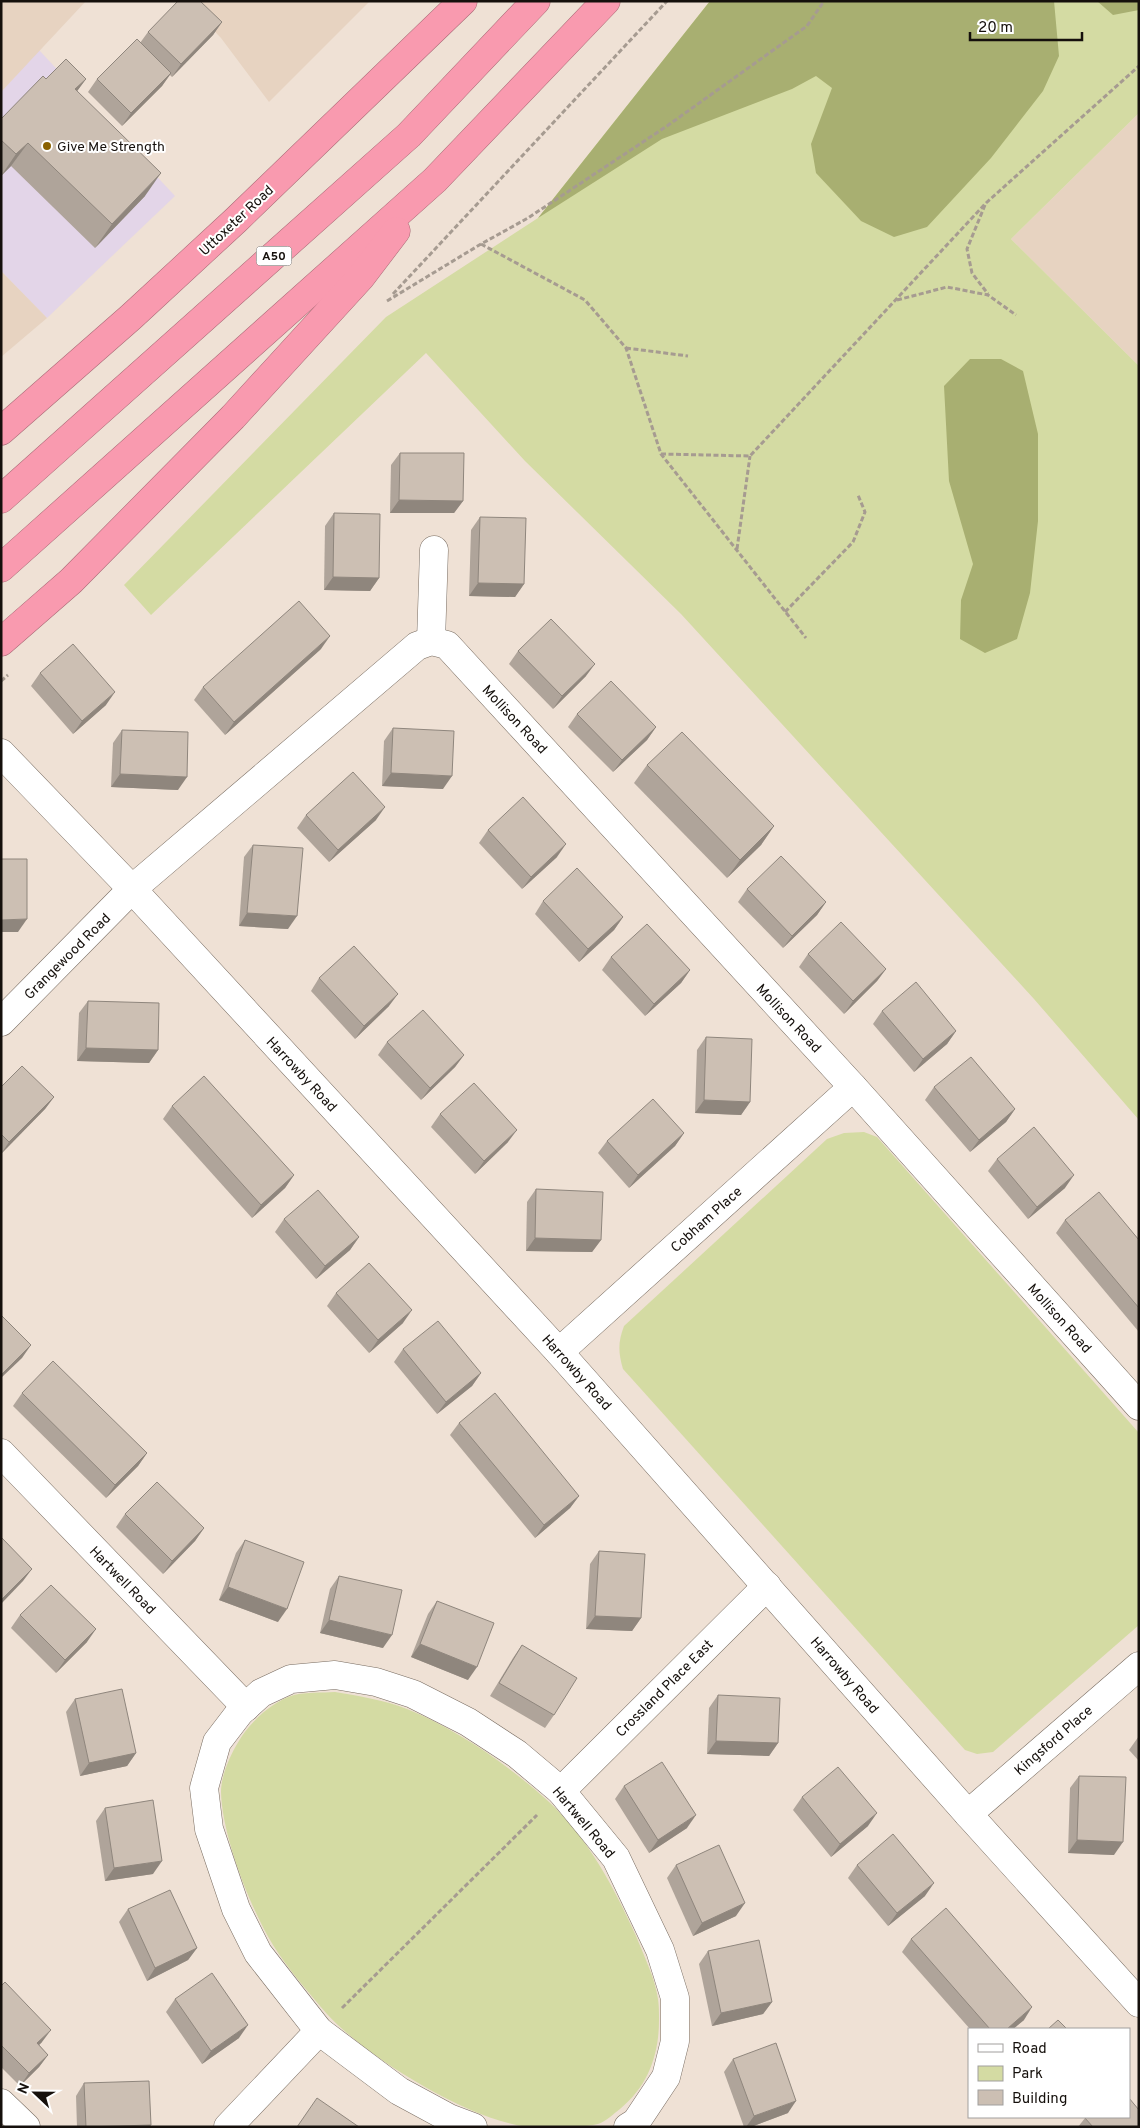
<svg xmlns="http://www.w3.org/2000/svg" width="1140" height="2128" font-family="Overpass,sans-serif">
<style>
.commercial{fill:#e3d5e8}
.built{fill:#e7d3c1}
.green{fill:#d4dba3}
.forest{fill:#a8af71}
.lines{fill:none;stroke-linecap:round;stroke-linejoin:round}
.minor-casing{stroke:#786c61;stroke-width:29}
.highway-casing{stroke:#a96a76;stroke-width:29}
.path{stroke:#a69b91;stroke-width:3;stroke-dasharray:5 2.5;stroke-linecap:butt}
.minor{stroke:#fff;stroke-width:28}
.highway{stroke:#f99aaf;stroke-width:28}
.wall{fill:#afa49a}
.shaded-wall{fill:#8f867d}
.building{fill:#ccbfb3;stroke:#8f867d}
.poi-dot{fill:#8a6100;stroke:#fff;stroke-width:2}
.labels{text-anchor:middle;stroke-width:4;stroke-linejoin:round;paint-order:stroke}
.shield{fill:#fff;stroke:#5b5855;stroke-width:1}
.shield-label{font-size:12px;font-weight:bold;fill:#15100c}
.poi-label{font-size:14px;fill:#15100c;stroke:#fff;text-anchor:start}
.street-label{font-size:14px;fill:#15100c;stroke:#fff}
</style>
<rect width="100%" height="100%" fill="#efe1d5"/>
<path class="commercial" d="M39,50L175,196L47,318L1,271V92Z"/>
<g class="built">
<path d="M1,1H86L1,92Z"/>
<path d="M185,1H370L269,102L221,38Z"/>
<path d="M1139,113V366L1011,239Z"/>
<path d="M1,271L47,318L1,357Z"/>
</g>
<g class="green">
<path d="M710,1H1139V113L1011,239L1139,366V1120L1034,999L681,614L525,461L426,353L151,615L124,585L386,317L538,218Z"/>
<path d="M864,1132L877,1137L1139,1433V1625L993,1752L977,1754L965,1750L623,1369C618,1352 618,1342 624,1326L827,1139L844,1133Z"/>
<path d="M335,1692C359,1696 384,1700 407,1709C458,1730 507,1764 548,1801C588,1838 614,1887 636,1936C644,1956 655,1978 658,1999C659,2006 659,2013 659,2020C659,2055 648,2086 620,2109C613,2114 607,2121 598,2124C580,2128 550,2128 531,2127C473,2123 366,2057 327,2014C308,1992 288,1969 273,1945C250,1907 222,1836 221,1792C221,1774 232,1751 242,1736C255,1718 272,1702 294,1695C306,1692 322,1693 335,1692Z"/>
</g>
<g class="forest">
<path d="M710,1H1054L1059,56L1043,91L991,158L927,227L894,237L861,221L816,173L811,144L832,88L816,76L792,89L662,139L538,218Z"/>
<path d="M1097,1H1139V10L1113,15Z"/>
<path d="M970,359H1001L1023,371L1038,434V521L1030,593L1017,639L985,653L960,639L961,600L973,564L949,481L944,386Z"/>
</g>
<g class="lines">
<defs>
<g id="minor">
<path d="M431,641L434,550"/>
<path d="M1,753L132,889L559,1352L968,1814L1139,2003"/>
<path d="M1,1022L132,889L417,646L431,641L447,645L853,1087L1139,1406"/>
<path d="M559,1352L853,1087"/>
<path d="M1,1453L246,1707"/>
<path d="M561,1791L767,1586"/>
<path d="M968,1814L1139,1666"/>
<path d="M1,2103L26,2127"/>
<path d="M228,2127L319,2031"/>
<path d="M473,2127L449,2118L399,2091L319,2031L258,1953L236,1909L209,1829L204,1788L217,1742L240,1712L261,1693L291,1679L335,1675L376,1682L413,1694L468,1722L517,1754L561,1791L616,1858L660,1950L675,1998V2041L666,2077L636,2122L628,2127"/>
</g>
<g id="highway">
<path d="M1,431L131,317L236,220L463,1"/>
<path d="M1,499L409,135L536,1"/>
<path d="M1,568L435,180L606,1"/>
<path d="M1,642L71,581L233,417L361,277L396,231"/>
</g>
</defs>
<use href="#minor" class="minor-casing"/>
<use href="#highway" class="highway-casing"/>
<g class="path">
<path d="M985,205L967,249L972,273L988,294"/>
<path d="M481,244L585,300L626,348L661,454L806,638"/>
<path d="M393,294L667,1"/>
<path d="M897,300L947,287L988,295L1016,315"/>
<path d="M387,301L481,244L528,218L667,126L807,26L824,1"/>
<path d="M626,348L688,356"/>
<path d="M661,454L750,456L986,203L1139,66"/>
<path d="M737,549L750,456"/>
<path d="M785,612L853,542L865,512L858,495"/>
<path d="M1,681L8,675"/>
<path d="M342,2008L537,1815"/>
</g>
<use href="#minor" class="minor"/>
<use href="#highway" class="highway"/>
</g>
<g class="wall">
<path d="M222,22L213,35L172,77L170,75L162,86L122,126L88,92L97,79L140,43L148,32Z"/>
<path d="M46,79H86L77,91L145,196L95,248L11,166L1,176V119Z"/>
<path d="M400,453L463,501L454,513H390L391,465Z"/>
<path d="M334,513L379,578L370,591L324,590L325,526Z"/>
<path d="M480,517L524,584L515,597L469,596L471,530Z"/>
<path d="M321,649L225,735L194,700L203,687Z"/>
<path d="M518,651L586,676L553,709L509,664Z"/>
<path d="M40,673L106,705L73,734L31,686Z"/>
<path d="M577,714L656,727L647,740L613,772L568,727Z"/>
<path d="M393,728L443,789L382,786L384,741Z"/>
<path d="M122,730L178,790L111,787L113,743Z"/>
<path d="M647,765L774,826L761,845L727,878L634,783Z"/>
<path d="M306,815L376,820L329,862L297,828Z"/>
<path d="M488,830L557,857L522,889L479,843Z"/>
<path d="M253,845L288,929L239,926L244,857Z"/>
<path d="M747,889L826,902L817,915L783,948L738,902Z"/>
<path d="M543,901L623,917L614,930L579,962L535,914Z"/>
<path d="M808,954L886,969L877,981L844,1014L799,967Z"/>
<path d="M611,957L690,970L681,983L645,1016L602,970Z"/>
<path d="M319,978L389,1006L355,1039L311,991Z"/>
<path d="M88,1001L158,1050L149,1063L77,1061L79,1013Z"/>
<path d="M882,1011L956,1031L947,1044L914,1072L873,1024Z"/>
<path d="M706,1037L750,1102L741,1115L695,1113L697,1050Z"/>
<path d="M387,1042L464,1055L455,1067L421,1100L378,1055Z"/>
<path d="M1,1087L54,1097L45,1109L1,1154Z"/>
<path d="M934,1087L1015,1109L1006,1122L970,1152L925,1100Z"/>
<path d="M172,1106L294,1175L285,1188L252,1218L163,1119Z"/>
<path d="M440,1114L508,1142L475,1174L431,1127Z"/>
<path d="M684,1133L675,1146L629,1188L598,1153L607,1141Z"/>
<path d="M997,1159L1065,1188L1028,1219L988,1171Z"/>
<path d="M536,1189L601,1240L592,1252L526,1251L527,1202Z"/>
<path d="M284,1219L359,1237L350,1250L316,1279L275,1232Z"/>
<path d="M1065,1220L1139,1240V1332L1056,1233Z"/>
<path d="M336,1293L403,1323L369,1353L327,1306Z"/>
<path d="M403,1349L481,1373L472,1386L437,1414L394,1362Z"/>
<path d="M22,1393L147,1453L138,1466L106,1498L13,1406Z"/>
<path d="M459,1423L579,1496L570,1508L535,1538L450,1435Z"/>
<path d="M125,1514L204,1528L195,1541L163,1574L116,1527Z"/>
<path d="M245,1540L278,1622L219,1600L236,1553Z"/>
<path d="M599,1551L641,1618L632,1631L586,1629L590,1564Z"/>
<path d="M339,1576L383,1648L320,1633L330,1589Z"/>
<path d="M437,1601L468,1680L411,1657L428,1614Z"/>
<path d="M20,1615L87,1642L56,1673L11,1628Z"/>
<path d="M522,1645L554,1715L545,1728L490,1696L513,1658Z"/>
<path d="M718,1695L778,1743L769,1756L707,1754L709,1708Z"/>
<path d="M75,1699L136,1753L127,1766L80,1776L66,1712Z"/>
<path d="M1139,1736V1761L1129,1750Z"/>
<path d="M1079,1776L1114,1855L1068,1853L1070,1788Z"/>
<path d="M624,1786L687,1828L649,1853L615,1799Z"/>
<path d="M802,1797L868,1826L831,1857L793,1810Z"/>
<path d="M105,1808L153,1874L105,1881L96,1821Z"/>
<path d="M676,1865L736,1916L693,1936L667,1878Z"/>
<path d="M857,1865L925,1896L888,1926L848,1878Z"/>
<path d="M128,1909L197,1948L188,1960L147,1981L119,1922Z"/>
<path d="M911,1939L1024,2020L1013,2029H970L902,1952Z"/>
<path d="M708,1951L772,2002L763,2014L712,2026L699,1964Z"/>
<path d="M1,1986L42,2042L39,2045L48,2055L39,2067L20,2086L1,2067Z"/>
<path d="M175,1999L239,2038L202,2064L166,2012Z"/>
<path d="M733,2059L788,2113L751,2127H744L724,2072Z"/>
<path d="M84,2083L151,2125L149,2127H77L76,2096Z"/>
<path d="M1085,2118L1139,2127H1078Z"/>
</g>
<g class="shaded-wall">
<path d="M222,22L213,35L172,77L181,64Z"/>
<path d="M171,73L162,86L122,126L131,113Z"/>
<path d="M86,79L69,102L75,89Z"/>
<path d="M28,143L11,166L1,176L16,154Z"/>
<path d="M161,173L145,196L95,248L112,224Z"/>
<path d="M399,500L463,501L454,513H390Z"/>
<path d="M333,577L379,578L370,591L324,590Z"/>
<path d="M478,583L524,584L515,597L469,596Z"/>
<path d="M330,636L321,649L225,735L234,722Z"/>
<path d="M595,664L586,676L553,709L562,696Z"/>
<path d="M115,692L106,705L73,734L82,721Z"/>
<path d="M656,727L647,740L613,772L622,760Z"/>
<path d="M391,773L452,776L443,789L382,786Z"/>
<path d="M120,774L187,777L178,790L111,787Z"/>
<path d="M385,807L376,820L329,862L338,850Z"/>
<path d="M774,826L761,845L727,878L740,860Z"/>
<path d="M566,844L557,857L522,889L531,877Z"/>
<path d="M826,902L817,915L783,948L792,936Z"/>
<path d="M247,913L297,916L288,929L239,926Z"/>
<path d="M623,917L614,930L579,962L588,949Z"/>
<path d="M27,919L18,932H1V920Z"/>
<path d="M886,969L877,981L844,1014L853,1001Z"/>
<path d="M690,970L681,983L645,1016L654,1004Z"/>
<path d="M398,994L389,1006L355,1039L364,1026Z"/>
<path d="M956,1031L947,1044L914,1072L923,1059Z"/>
<path d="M86,1048L158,1050L149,1063L77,1061Z"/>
<path d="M464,1055L455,1067L421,1100L430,1088Z"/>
<path d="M54,1097L45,1109L1,1154L9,1142Z"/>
<path d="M704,1100L750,1102L741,1115L695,1113Z"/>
<path d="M1015,1109L1006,1122L970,1152L979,1140Z"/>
<path d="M517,1130L508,1142L475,1174L484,1161Z"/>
<path d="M684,1133L675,1146L629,1188L638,1175Z"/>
<path d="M294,1175L285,1188L252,1218L261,1205Z"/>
<path d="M1074,1175L1065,1188L1028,1219L1037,1207Z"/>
<path d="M359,1237L350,1250L316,1279L325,1266Z"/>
<path d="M535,1238L601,1240L592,1252L526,1251Z"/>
<path d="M412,1310L403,1323L369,1353L378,1340Z"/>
<path d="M31,1345L22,1358L1,1378V1375Z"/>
<path d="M481,1373L472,1386L437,1414L446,1402Z"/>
<path d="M147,1453L138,1466L106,1498L115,1485Z"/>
<path d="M579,1496L570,1508L535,1538L544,1525Z"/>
<path d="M204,1528L195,1541L163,1574L172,1561Z"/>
<path d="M32,1569L23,1581L1,1604V1600Z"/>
<path d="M228,1587L287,1609L278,1622L219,1600Z"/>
<path d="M595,1616L641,1618L632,1631L586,1629Z"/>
<path d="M329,1620L392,1635L383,1648L320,1633Z"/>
<path d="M96,1629L87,1642L56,1673L65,1660Z"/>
<path d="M420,1644L477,1667L468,1680L411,1657Z"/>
<path d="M716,1741L778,1743L769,1756L707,1754Z"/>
<path d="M136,1753L127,1766L80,1776L89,1763Z"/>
<path d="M877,1813L868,1826L831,1857L840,1844Z"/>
<path d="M696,1815L687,1828L649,1853L658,1840Z"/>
<path d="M1077,1840L1123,1842L1114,1855L1068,1853Z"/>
<path d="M162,1861L153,1874L105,1881L114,1868Z"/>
<path d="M934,1883L925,1896L888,1926L897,1913Z"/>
<path d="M745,1903L736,1916L693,1936L702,1923Z"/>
<path d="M197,1948L188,1960L147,1981L155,1968Z"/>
<path d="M772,2002L763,2014L712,2026L721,2013Z"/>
<path d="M1032,2007L1024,2020L1013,2029H1007Z"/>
<path d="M248,2025L239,2038L202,2064L211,2051Z"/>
<path d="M51,2030L42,2042L28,2056L37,2043Z"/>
<path d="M48,2055L39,2067L20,2086L29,2073Z"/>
<path d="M796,2101L788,2113L751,2127H746L754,2116Z"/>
<path d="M151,2125L149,2127H107Z"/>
</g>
<g class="building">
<path d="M178,1H200L222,22L181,64L148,32Z"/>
<path d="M137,39L171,73L131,113L97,79Z"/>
<path d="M66,59L86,79L75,89L161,173L112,224L28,143L16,154L1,140V119L43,76L46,79Z"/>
<path d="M400,453H464L463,501L399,500Z"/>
<path d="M334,513L380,514L379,578L333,577Z"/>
<path d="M480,517L526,518L524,584L478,583Z"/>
<path d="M299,601L330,636L234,722L203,687Z"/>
<path d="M551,619L595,664L562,696L518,651Z"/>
<path d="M73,644L115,692L82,721L40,673Z"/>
<path d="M611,681L656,727L622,760L577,714Z"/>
<path d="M393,728L454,731L452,776L391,773Z"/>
<path d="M122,730L188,732L187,777L120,774Z"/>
<path d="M682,732L774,826L740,860L647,765Z"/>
<path d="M353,772L385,807L338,850L306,815Z"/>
<path d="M523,797L566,844L531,877L488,830Z"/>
<path d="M253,845L303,848L297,916L247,913Z"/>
<path d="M781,856L826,902L792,936L747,889Z"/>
<path d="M1,859H27V919L1,920Z"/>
<path d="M577,868L623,917L588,949L543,901Z"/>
<path d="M841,922L886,969L853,1001L808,954Z"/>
<path d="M647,924L690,970L654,1004L611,957Z"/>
<path d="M354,946L398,994L364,1026L319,978Z"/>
<path d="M916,982L956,1031L923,1059L882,1011Z"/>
<path d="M88,1001L159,1003L158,1050L86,1048Z"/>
<path d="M423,1010L464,1055L430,1088L387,1042Z"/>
<path d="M706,1037L752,1039L750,1102L704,1100Z"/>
<path d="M971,1057L1015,1109L979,1140L934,1087Z"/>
<path d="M22,1066L54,1097L9,1142L1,1134V1087Z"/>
<path d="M204,1076L294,1175L261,1205L172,1106Z"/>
<path d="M474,1083L517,1130L484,1161L440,1114Z"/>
<path d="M653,1099L684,1133L638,1175L607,1141Z"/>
<path d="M1034,1127L1074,1175L1037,1207L997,1159Z"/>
<path d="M536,1189L603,1192L601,1240L535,1238Z"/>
<path d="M318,1190L359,1237L325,1266L284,1219Z"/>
<path d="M1099,1192L1139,1240V1308L1065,1220Z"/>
<path d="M369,1263L412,1310L378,1340L336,1293Z"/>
<path d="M1,1315L31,1345L1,1375Z"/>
<path d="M438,1321L481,1373L446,1402L403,1349Z"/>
<path d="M53,1361L147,1453L115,1485L22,1393Z"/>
<path d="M495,1393L579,1496L544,1525L459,1423Z"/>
<path d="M157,1482L204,1528L172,1561L125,1514Z"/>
<path d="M1,1537L32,1569L1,1600Z"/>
<path d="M245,1540L304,1562L287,1609L228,1587Z"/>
<path d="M599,1551L645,1554L641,1618L595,1616Z"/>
<path d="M339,1576L402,1590L392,1635L329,1620Z"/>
<path d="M51,1585L96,1629L65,1660L20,1615Z"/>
<path d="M437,1601L494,1623L477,1667L420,1644Z"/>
<path d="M522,1645L577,1678L554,1715L499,1683Z"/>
<path d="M122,1689L136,1753L89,1763L75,1699Z"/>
<path d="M718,1695L780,1698L778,1743L716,1741Z"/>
<path d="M662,1762L696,1815L658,1840L624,1786Z"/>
<path d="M838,1767L877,1813L840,1844L802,1797Z"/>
<path d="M1079,1776L1126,1777L1123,1842L1077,1840Z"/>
<path d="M153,1800L162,1861L114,1868L105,1808Z"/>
<path d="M893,1834L934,1883L897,1913L857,1865Z"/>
<path d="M719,1845L745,1903L702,1923L676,1865Z"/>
<path d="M170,1890L197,1948L155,1968L128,1909Z"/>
<path d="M946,1908L1032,2007L1007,2029H990L911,1939Z"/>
<path d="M759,1940L772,2002L721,2013L708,1951Z"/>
<path d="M212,1973L248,2025L211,2051L175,1999Z"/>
<path d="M5,1982L51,2030L37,2043L48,2055L29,2073L1,2045V1986Z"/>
<path d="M1058,2020L1067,2029H1048Z"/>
<path d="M776,2043L796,2101L754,2116L733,2059Z"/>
<path d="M149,2081L151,2125L86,2127L84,2083Z"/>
<path d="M317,2098L359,2127H297Z"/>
<path d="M1129,2098L1139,2110V2127H1093L1085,2118L1086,2117H1129Z"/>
</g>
<circle class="poi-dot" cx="47" cy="146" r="5"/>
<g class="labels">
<rect class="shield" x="256.5" y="246.5" width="35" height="19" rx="4"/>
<g class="shield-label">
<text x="274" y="260">A50</text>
</g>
<g class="poi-label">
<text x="57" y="151">Give Me Strength</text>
</g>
<g class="street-label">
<text transform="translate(236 220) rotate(-43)" y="5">Uttoxeter Road</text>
<text transform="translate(515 719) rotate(47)" y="5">Mollison Road</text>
<text transform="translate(67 956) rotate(-45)" y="5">Grangewood Road</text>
<text transform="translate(789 1018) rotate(47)" y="5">Mollison Road</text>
<text transform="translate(302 1074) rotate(47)" y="5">Harrowby Road</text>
<text transform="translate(706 1219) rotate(-42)" y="5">Cobham Place</text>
<text transform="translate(1060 1318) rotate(48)" y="5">Mollison Road</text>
<text transform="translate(577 1372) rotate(48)" y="5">Harrowby Road</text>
<text transform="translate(123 1580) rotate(46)" y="5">Hartwell Road</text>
<text transform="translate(845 1675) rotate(49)" y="5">Harrowby Road</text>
<text transform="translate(664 1688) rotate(-45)" y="5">Crossland Place East</text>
<text transform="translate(1053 1740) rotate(-41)" y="5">Kingsford Place</text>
<text transform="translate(584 1822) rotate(50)" y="5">Hartwell Road</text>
</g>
</g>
<rect width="1140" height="2128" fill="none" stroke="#15100c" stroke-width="5"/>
<rect x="968" y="2028" width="162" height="90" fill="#ffffff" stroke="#a19f9e"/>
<rect x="978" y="2044" width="25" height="8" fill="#ffffff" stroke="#a19f9e"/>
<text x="1012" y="2053" font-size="15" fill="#15100c">Road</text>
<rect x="978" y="2066" width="25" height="15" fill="#d4dba3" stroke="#a19f9e"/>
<text x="1012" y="2078" font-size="15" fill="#15100c">Park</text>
<rect x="978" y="2090" width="25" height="15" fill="#ccbfb3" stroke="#a19f9e"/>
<text x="1012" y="2103" font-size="15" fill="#15100c">Building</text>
<g transform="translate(35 2093) rotate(292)" stroke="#ffffff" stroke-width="4" paint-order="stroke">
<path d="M0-4L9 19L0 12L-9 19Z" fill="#15100c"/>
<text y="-8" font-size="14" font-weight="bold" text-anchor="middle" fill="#15100c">N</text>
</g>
<path d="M970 32v8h112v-8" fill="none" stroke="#15100c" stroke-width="2.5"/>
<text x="978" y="32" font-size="15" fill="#15100c" stroke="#ffffff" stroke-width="4" paint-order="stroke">20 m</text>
</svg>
